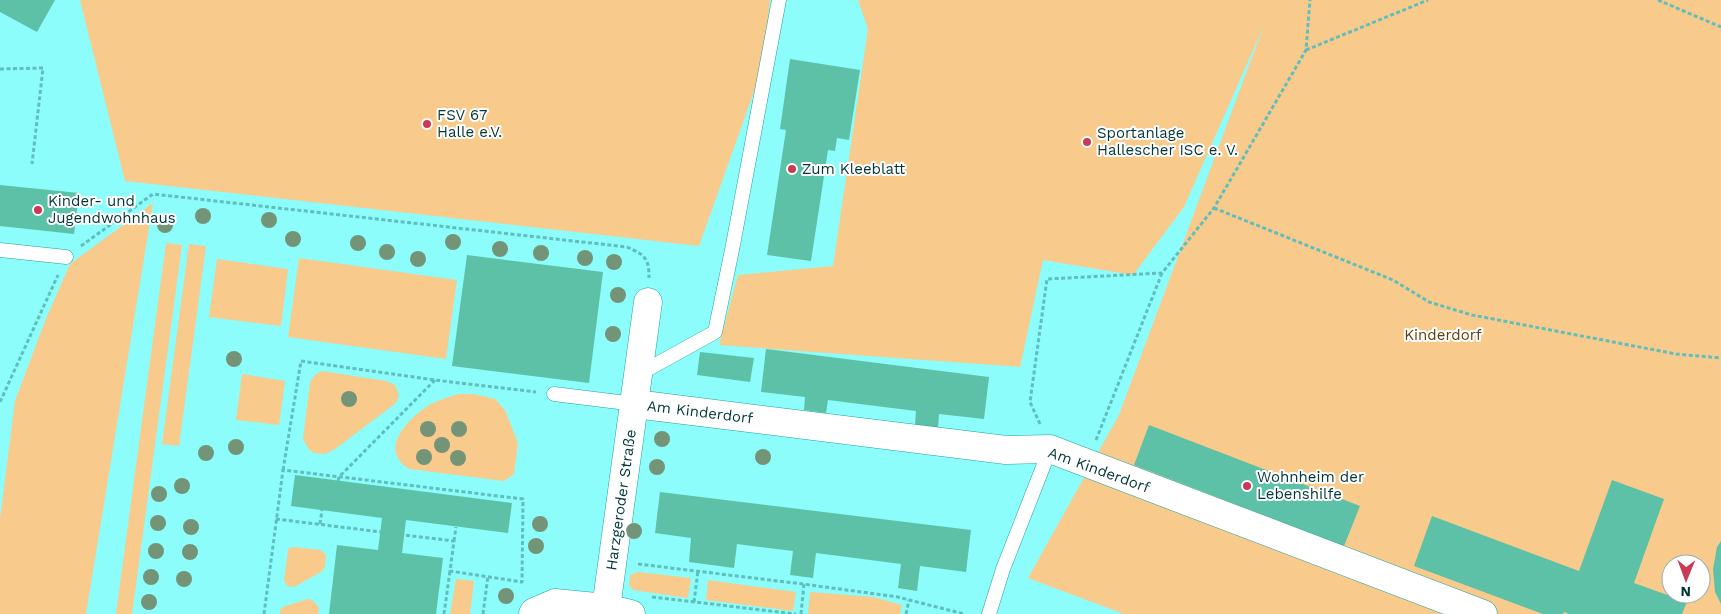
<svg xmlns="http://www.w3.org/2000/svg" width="1721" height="614" font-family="'Work Sans',sans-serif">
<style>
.green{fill:#f8ca8c;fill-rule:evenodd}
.building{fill:#5cc1a7}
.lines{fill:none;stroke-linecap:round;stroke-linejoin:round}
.service-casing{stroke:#20a19f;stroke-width:15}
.minor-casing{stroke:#20a19f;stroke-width:29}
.path{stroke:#60bebc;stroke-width:3;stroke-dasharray:4 2.5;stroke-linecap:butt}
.service{stroke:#fff;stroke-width:14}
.minor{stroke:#fff;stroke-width:28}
.tree{fill:#749478}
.poi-dot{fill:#ca3a57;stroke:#fff;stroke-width:2}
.labels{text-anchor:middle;stroke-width:4;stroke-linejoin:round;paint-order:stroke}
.poi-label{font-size:15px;fill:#003636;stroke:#fff;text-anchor:start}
.park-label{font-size:15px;fill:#5f3f0d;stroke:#fff}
.street-label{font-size:15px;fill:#003636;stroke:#fff}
</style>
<rect width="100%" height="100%" fill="#8dfdfb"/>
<g class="green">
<path d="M80,0H770L763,66L699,246L125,181Z"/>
<path d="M858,0H1721V614H1124L1028,578L1119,415L1264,25L1184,207L1133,275L1043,260L1020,367L719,345L738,275L833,266L868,29ZM1671,564H1701V594H1671Z"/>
<path d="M153,203L86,614H0V519L15,401L45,321L70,264Z"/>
<path d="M166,243L182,245L132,614H116Z"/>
<path d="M189,244L206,246L179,446L162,444Z"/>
<path d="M299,258L457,280L446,359L288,337Z"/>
<path d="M217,259L288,269L281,326L209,317Z"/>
<path d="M322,371L386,381L395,385L399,395L396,403L335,449L325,454L313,453L308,448L303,439L310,382L314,376Z"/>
<path d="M242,374L285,381L279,425L236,420Z"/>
<path d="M458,394H474L495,399L505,410L518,443L514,474L504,481L409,469C406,467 402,464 400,461C383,440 418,410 435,402C442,399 450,397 458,394Z"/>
<path d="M294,547L321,550L326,555L325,567L321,572L294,587L287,586L284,580L288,551L289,548Z"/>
<path d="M638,572L691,578L688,598L633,590L629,585L630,575Z"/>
<path d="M456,579L474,581L470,614H450Z"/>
<path d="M708,580L796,592L793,611L706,600Z"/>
<path d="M810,592L873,597L902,605L900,614H808Z"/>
<path d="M307,599L312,600L319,607L318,614H280V610L283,607Z"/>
</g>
<g class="building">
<path d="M0,0H55L37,32L0,12Z"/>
<path d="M790,59L860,70L849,140L837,138L835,151L828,150L811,261L767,255L786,130L780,129Z"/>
<path d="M0,185L79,193L74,234L0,226Z"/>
<path d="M467,255L603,272L589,383L452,366Z"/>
<path d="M766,349L989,377L984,419L939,414L938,428L915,425L916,411L828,400L826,413L804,410L805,397L761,392Z"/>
<path d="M700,352L754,358L750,382L697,375Z"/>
<path d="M1149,425L1360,506L1344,546L1134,465Z"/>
<path d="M295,475L512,503L508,533L406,520L402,553L443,558L436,614H329L337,545L378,550L382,518L291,506Z"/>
<path d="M1612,480L1664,499L1634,583L1687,602L1682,614H1569L1564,612L1563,614H1543L1414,566L1432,516L1579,571Z"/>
<path d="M660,492L971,530L966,572L920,566L917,591L898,588L901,564L816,553L813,578L790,575L793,551L737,544L734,568L689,562L691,538L655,533Z"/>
<path d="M1721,541V604L1715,592L1713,569L1717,547Z"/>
</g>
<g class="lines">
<defs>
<g id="service">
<path d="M0,250L66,257"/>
<path d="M639,374L715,332L732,250L779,0"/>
<path d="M554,394L635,404"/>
<path d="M989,614L1003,569L1050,449"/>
</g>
<g id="minor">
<path d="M635,404L1006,450L1050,449L1483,614"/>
<path d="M606,608L648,302"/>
<path d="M533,614L534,612L555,603L606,608L631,614"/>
</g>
</defs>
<use href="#service" class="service-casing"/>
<use href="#minor" class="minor-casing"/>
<g class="path">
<path d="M1658,0L1721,27"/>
<path d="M1306,50L1428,0"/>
<path d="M0,69L43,68L32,164"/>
<path d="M1214,208L1393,280L1429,302L1472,315L1676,354L1721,358"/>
<path d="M81,246L153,194L627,247C645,255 649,258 649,278"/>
<path d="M0,402L58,275"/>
<path d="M1040,424L1030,402L1047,279L1162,273L1214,208L1306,50L1310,0"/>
<path d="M1096,440L1162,273"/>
<path d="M283,470L301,361L435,380L536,392"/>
<path d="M338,481L339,477L435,380"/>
<path d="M276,519L381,532"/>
<path d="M320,524L322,510"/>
<path d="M454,541L456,527"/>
<path d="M638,564L803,584L898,597L964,614"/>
<path d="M652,597L796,614"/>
<path d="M694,602L698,571"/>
<path d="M264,614L283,470L523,499L522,582L450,571L454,541L404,535"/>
<path d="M444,614L450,571"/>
<path d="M483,614L488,576"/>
<path d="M801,614L804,584"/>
<path d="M906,614L909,600"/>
</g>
<use href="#service" class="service"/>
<use href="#minor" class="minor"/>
</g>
<g class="tree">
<circle cx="203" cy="216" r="8"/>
<circle cx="269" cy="220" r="8"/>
<circle cx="165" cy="225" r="8"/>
<circle cx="293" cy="239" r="8"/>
<circle cx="453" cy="242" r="8"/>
<circle cx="358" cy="243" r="8"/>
<circle cx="500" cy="249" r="8"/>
<circle cx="387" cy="252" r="8"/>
<circle cx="541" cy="253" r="8"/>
<circle cx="585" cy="258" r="8"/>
<circle cx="418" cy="259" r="8"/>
<circle cx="614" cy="262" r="8"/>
<circle cx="618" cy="295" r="8"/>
<circle cx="613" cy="334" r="8"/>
<circle cx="234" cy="359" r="8"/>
<circle cx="349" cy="399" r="8"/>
<circle cx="428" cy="429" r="8"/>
<circle cx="459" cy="429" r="8"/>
<circle cx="662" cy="439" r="8"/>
<circle cx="442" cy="445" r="8"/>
<circle cx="236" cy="447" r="8"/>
<circle cx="206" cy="453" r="8"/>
<circle cx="424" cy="457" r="8"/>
<circle cx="763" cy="457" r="8"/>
<circle cx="458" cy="458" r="8"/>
<circle cx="657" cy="467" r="8"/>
<circle cx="182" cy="486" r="8"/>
<circle cx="159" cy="494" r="8"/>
<circle cx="158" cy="523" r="8"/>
<circle cx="540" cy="524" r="8"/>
<circle cx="191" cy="527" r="8"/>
<circle cx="634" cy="531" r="8"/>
<circle cx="536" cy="546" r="8"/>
<circle cx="156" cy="551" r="8"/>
<circle cx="190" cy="552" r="8"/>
<circle cx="151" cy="577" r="8"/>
<circle cx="184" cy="579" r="8"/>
<circle cx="506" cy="596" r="8"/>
<circle cx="149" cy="602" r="8"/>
</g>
<g class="poi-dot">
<circle cx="427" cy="124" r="5"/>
<circle cx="1087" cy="142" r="5"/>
<circle cx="792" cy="169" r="5"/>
<circle cx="38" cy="210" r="5"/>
<circle cx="1247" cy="486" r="5"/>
</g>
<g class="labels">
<g class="poi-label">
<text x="437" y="120">FSV 67<tspan x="437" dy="17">Halle e.V.</tspan></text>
<text x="1097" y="138">Sportanlage<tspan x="1097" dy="17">Hallescher ISC e. V.</tspan></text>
<text x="802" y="174">Zum Kleeblatt</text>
<text x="48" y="206">Kinder- und<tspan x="48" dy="17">Jugendwohnhaus</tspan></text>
<text x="1257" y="482">Wohnheim der<tspan x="1257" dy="17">Lebenshilfe</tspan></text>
</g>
<g class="park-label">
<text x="1443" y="340">Kinderdorf</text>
</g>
<g class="street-label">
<text transform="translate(700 412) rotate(7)" y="5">Am Kinderdorf</text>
<text transform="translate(1099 470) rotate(20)" y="5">Am Kinderdorf</text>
<text transform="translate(621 500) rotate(-82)" y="5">Harzgeroder Straße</text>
</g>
</g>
<g transform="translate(1686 579) rotate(181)"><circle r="24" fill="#ffffff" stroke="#99afaf"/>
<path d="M0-4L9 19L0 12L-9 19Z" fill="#ca3a57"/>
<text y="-8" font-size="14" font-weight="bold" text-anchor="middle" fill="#003636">N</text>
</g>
</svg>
